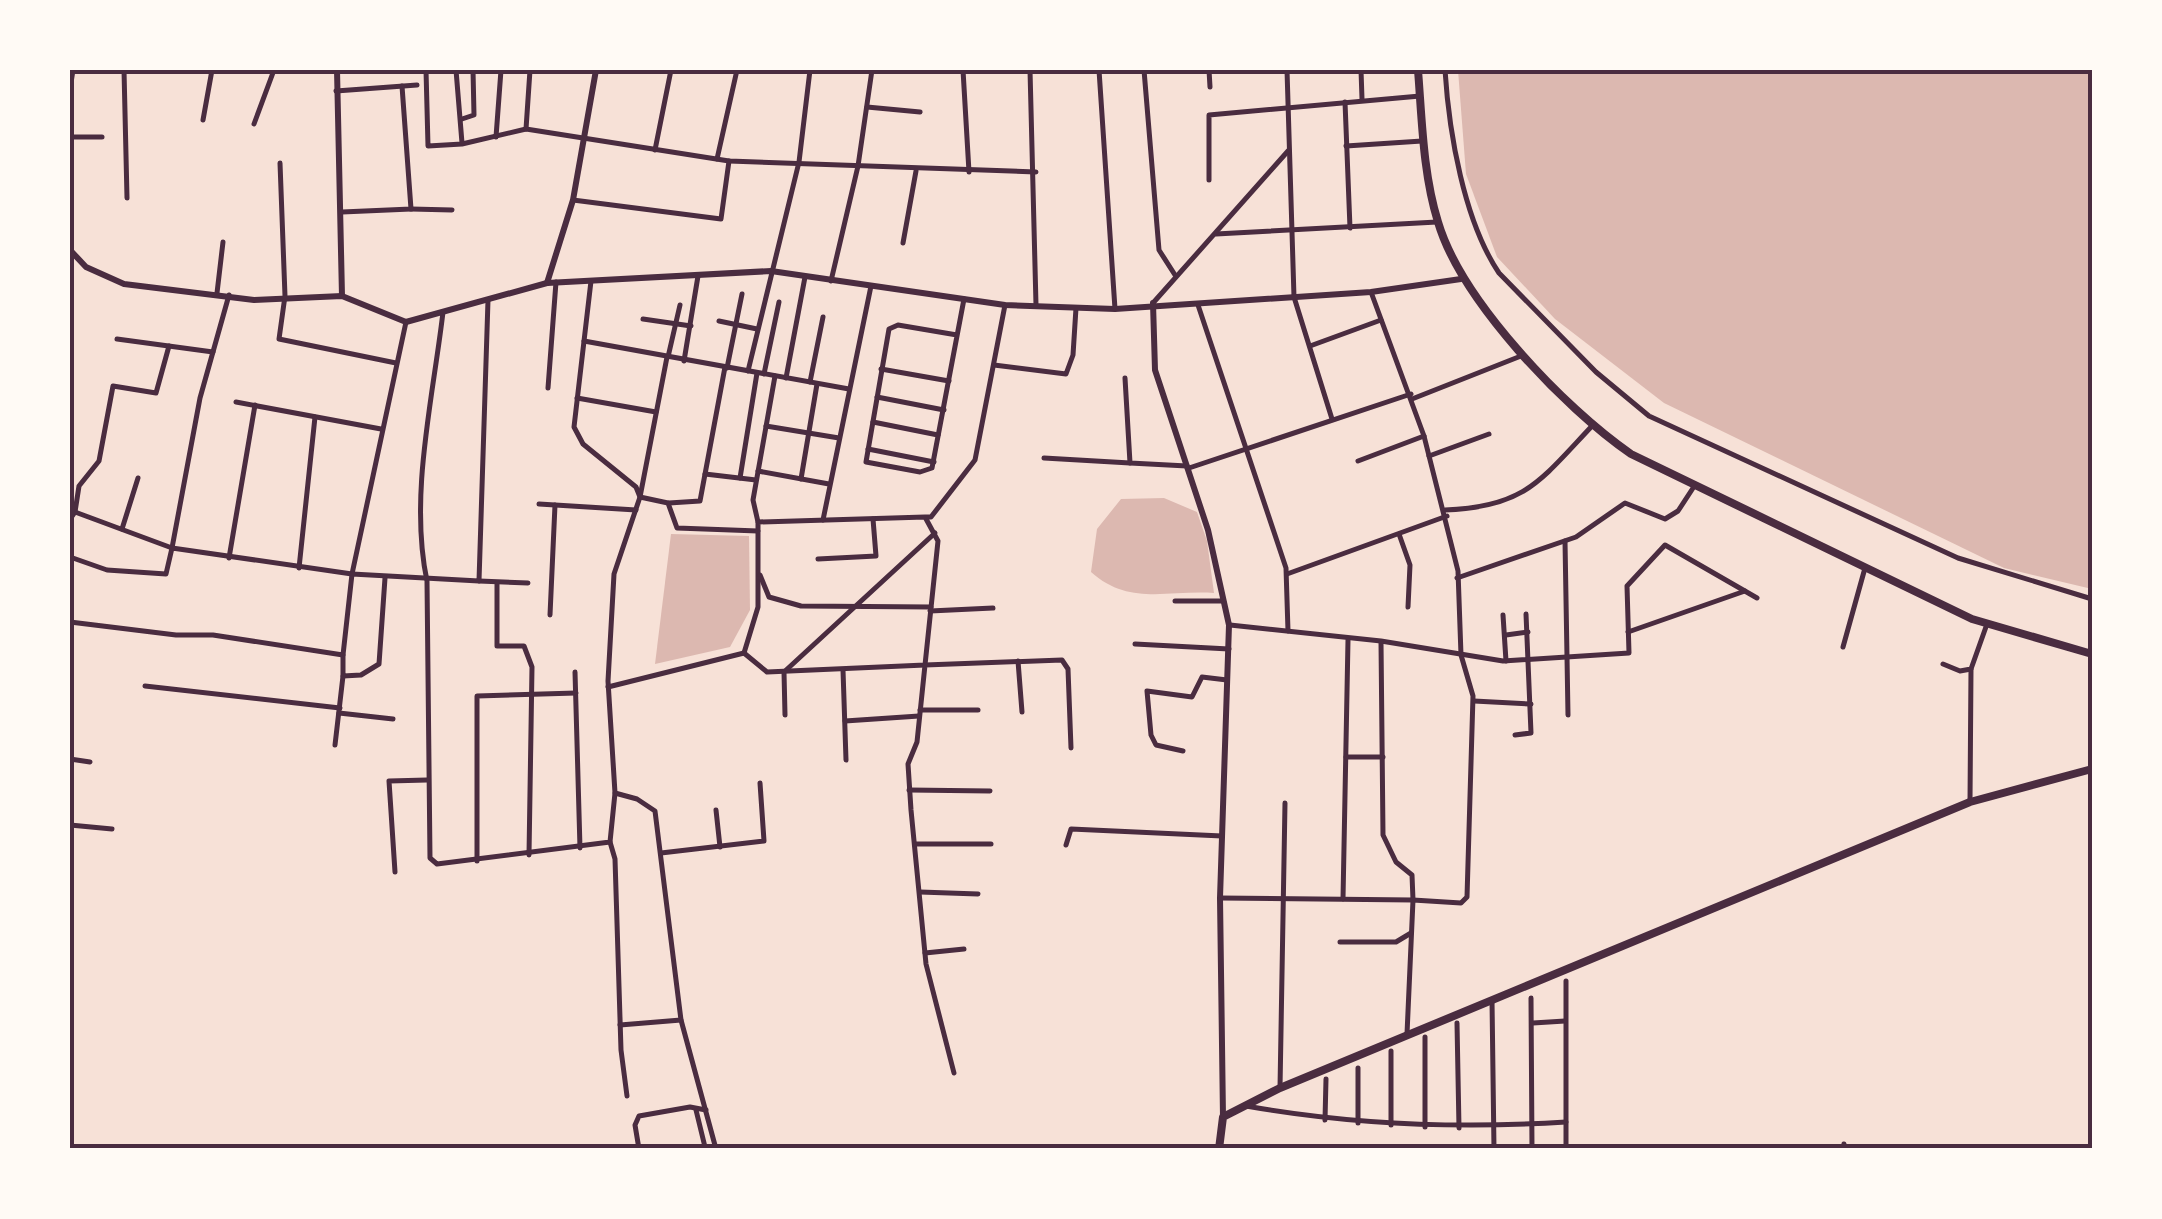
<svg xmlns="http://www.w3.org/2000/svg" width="2162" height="1219" font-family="Helvetica,sans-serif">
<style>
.water{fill:#dcb8b0}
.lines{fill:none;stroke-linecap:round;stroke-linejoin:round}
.minor{stroke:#4a2c40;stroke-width:5}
.tertiary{stroke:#4a2c40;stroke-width:6}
.secondary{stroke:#4a2c40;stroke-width:8}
.primary{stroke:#4a2c40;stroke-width:8}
.neatline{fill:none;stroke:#4a2c40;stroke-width:4}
</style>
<rect width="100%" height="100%" fill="#f7e1d7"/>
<g class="water">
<path d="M1458,70H2092V589L2004,568L1664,403L1555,319L1497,257L1466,174Z"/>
<path d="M1164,498L1197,512L1207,541L1214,593C1167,590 1129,606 1091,572L1097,529L1121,499Z"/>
<path d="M671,534L749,536L750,610L730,647L655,664Z"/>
</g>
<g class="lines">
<g class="minor">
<path d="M124,70L127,198"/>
<path d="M426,70L428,146L462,144L526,129L729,161L1036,172"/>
<path d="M456,70L462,143"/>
<path d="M963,70L969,172"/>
<path d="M1030,70L1036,305"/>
<path d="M1099,70L1115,309"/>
<path d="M1144,70L1159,250L1175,275"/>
<path d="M1209,70L1210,87"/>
<path d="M1287,70L1294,297L1332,419"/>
<path d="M1361,70L1362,99"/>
<path d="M1445,70C1449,133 1464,221 1499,273L1596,372L1649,416L1958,558L2092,599"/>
<path d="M70,89L73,70"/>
<path d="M336,91L417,85"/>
<path d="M1345,102L1350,228"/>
<path d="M867,107L920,112"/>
<path d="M462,119L474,115L473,70"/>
<path d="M203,120L212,70"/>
<path d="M254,124L274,70"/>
<path d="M526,129L530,70"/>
<path d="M70,137H102"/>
<path d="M496,137L501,70"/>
<path d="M1346,146L1422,141"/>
<path d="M655,150L671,70"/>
<path d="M717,159L737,70"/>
<path d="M280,163L285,296L279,339L396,363"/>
<path d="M1209,180V115L1420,96"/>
<path d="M573,200L721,219L729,161"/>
<path d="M411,209L452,210"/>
<path d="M342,212L411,209L402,86"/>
<path d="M1216,234L1437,222"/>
<path d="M903,243L916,171"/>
<path d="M591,281L574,427L583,444L636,487L640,497L668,503L677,528L758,531"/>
<path d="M831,281L858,166L872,70"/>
<path d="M1371,292L1424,436L1458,571L1461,655L1473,696L1467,897L1461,903L1413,900L1407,1034"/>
<path d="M217,293L223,242"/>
<path d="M1153,303L1288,151"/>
<path d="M1198,305L1286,568L1288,631"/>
<path d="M443,312C433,398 409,496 427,581L430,858L437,864L610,842L615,793"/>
<path d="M643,319L691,326"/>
<path d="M719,321L757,329"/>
<path d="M957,335L898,325L889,329L866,462L920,472L932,468L964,299"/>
<path d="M117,339L213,352"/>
<path d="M584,341L849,389"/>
<path d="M1310,346L1381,320"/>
<path d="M667,357L640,497L614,574L608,681L615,793L637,799L655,811L681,1020L716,1149"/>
<path d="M668,357L680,305"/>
<path d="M684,361L698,276"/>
<path d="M994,365L1066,374L1073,355L1076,308"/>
<path d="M727,368L742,294"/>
<path d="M881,369L949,381"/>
<path d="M748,371L799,162L810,70"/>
<path d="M764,374L779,302"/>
<path d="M786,378L805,277"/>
<path d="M1125,378L1130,463L1187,466"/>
<path d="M810,382L823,317"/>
<path d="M548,388L556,282"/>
<path d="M877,397L944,410"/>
<path d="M577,398L656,412"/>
<path d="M1412,399L1521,356"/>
<path d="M236,402L381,429"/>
<path d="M873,422L938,435"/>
<path d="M766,426L839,438"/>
<path d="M868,449L934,462"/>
<path d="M1429,456L1489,434"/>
<path d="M1044,458L1130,463"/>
<path d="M1358,461L1424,436"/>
<path d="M1189,468L1411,394"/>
<path d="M758,471L829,484"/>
<path d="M705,474L756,480"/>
<path d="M740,478L757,373"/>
<path d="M801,479L817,384"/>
<path d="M669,503L700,501L725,367"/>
<path d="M539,504L636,510"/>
<path d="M1445,510C1525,507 1540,481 1592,426"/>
<path d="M75,512L79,486L99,461L113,386L156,393L169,346"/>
<path d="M925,517L938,541L925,665L767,672L744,653L758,607V522C814,520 870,519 925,517H931L975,460L1005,305"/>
<path d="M70,519L75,512L172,548L200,398L229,295"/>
<path d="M823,520L871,286"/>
<path d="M758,522L753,500L775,376"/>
<path d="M122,529L138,478"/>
<path d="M1399,534L1410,565L1408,607"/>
<path d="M1565,541L1568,715"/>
<path d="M70,557L107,570L166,574L172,548L352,574L406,322"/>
<path d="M229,558L255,405"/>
<path d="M818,559L876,556L873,519"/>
<path d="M299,568L315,417"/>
<path d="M1287,574L1447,516"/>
<path d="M760,575L769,597L801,606L931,607"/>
<path d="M1457,578L1576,537L1625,503L1665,519L1678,511L1695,485"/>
<path d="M479,581L528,583"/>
<path d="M497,583V646H524L532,667L529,855"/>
<path d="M1175,601H1222"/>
<path d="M930,611L993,608"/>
<path d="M550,615L555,505"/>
<path d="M1503,615L1506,661"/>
<path d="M70,622L176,635H213L343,655L352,574L479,581L488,300"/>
<path d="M1230,625L1381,641L1503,661L1629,653L1627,586L1665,545L1757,598"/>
<path d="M1628,632L1745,591"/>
<path d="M1506,635L1528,632"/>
<path d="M1135,644L1229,649"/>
<path d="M1843,647L1865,568"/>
<path d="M343,655V676L361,675L379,664L385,578"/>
<path d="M1018,661L1022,712"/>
<path d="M1943,664L1960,671L1971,669L1987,624"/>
<path d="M843,670L846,760"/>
<path d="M575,672L580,848"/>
<path d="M145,686L340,708"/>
<path d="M608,687L744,653"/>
<path d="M1474,701L1531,704"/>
<path d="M920,710H978"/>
<path d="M339,713L393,719"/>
<path d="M785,715L784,672L935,533"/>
<path d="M845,721L919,716"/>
<path d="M1515,735L1531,733L1526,614"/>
<path d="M335,745L343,676"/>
<path d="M1183,751L1156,745L1151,735L1147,691L1192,697L1202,677L1227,680"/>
<path d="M1346,757H1383"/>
<path d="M70,759L90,762"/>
<path d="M909,790L990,791"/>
<path d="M1970,802L1971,669"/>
<path d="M716,810L720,847"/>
<path d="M70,825L112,829"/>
<path d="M610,842L615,859L621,1050L627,1096"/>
<path d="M915,844H991"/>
<path d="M1066,845L1071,829L1222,836"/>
<path d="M661,853L764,841L760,783"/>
<path d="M477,861V696L576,693"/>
<path d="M395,872L389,781L427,780"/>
<path d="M920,892L978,894"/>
<path d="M1220,898L1413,900L1412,875L1396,862L1383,835L1381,642"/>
<path d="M1343,899L1348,640"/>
<path d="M1340,942H1396L1411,933"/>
<path d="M925,953L964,949"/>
<path d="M1566,981V1149"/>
<path d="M1531,998L1532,1149"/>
<path d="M1492,1000L1494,1149"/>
<path d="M1457,1023L1459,1128"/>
<path d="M1533,1023L1565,1021"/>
<path d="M620,1025L681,1020"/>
<path d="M1425,1037V1127"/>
<path d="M954,1073L926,964L911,810L908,764L917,742L925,665L1062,660L1068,669L1071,748"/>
<path d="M1280,1088L1285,803"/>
<path d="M1246,1106C1354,1125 1457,1129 1566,1122"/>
<path d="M696,1110L705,1147"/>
<path d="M1325,1120L1326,1079"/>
<path d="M1358,1123V1068"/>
<path d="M1391,1125V1051"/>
<path d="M1844,1144L1845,1149"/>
<path d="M1889,1147V1149"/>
<path d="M639,1149L635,1125L639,1116L690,1107L706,1110"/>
</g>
<g class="tertiary">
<path d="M337,70L342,296"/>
<path d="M70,250L86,267L124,284L254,300L342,296L406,322L547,283L771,271L1005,305L1115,309L1371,292L1461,279"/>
<path d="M547,283L573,200L596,70"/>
<path d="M1153,303L1155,370L1208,530L1229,625L1220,898L1223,1117"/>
</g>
<path class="secondary" d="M1418,70C1422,120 1423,174 1438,222C1461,300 1564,408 1631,454L1972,619L2092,654"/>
<path class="primary" d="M1219,1149L1223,1117L1280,1088L1970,802L2092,769"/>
</g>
<rect width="2162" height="1219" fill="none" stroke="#fffaf5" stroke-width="145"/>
<rect x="72" y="72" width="2018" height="1074" class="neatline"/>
</svg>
